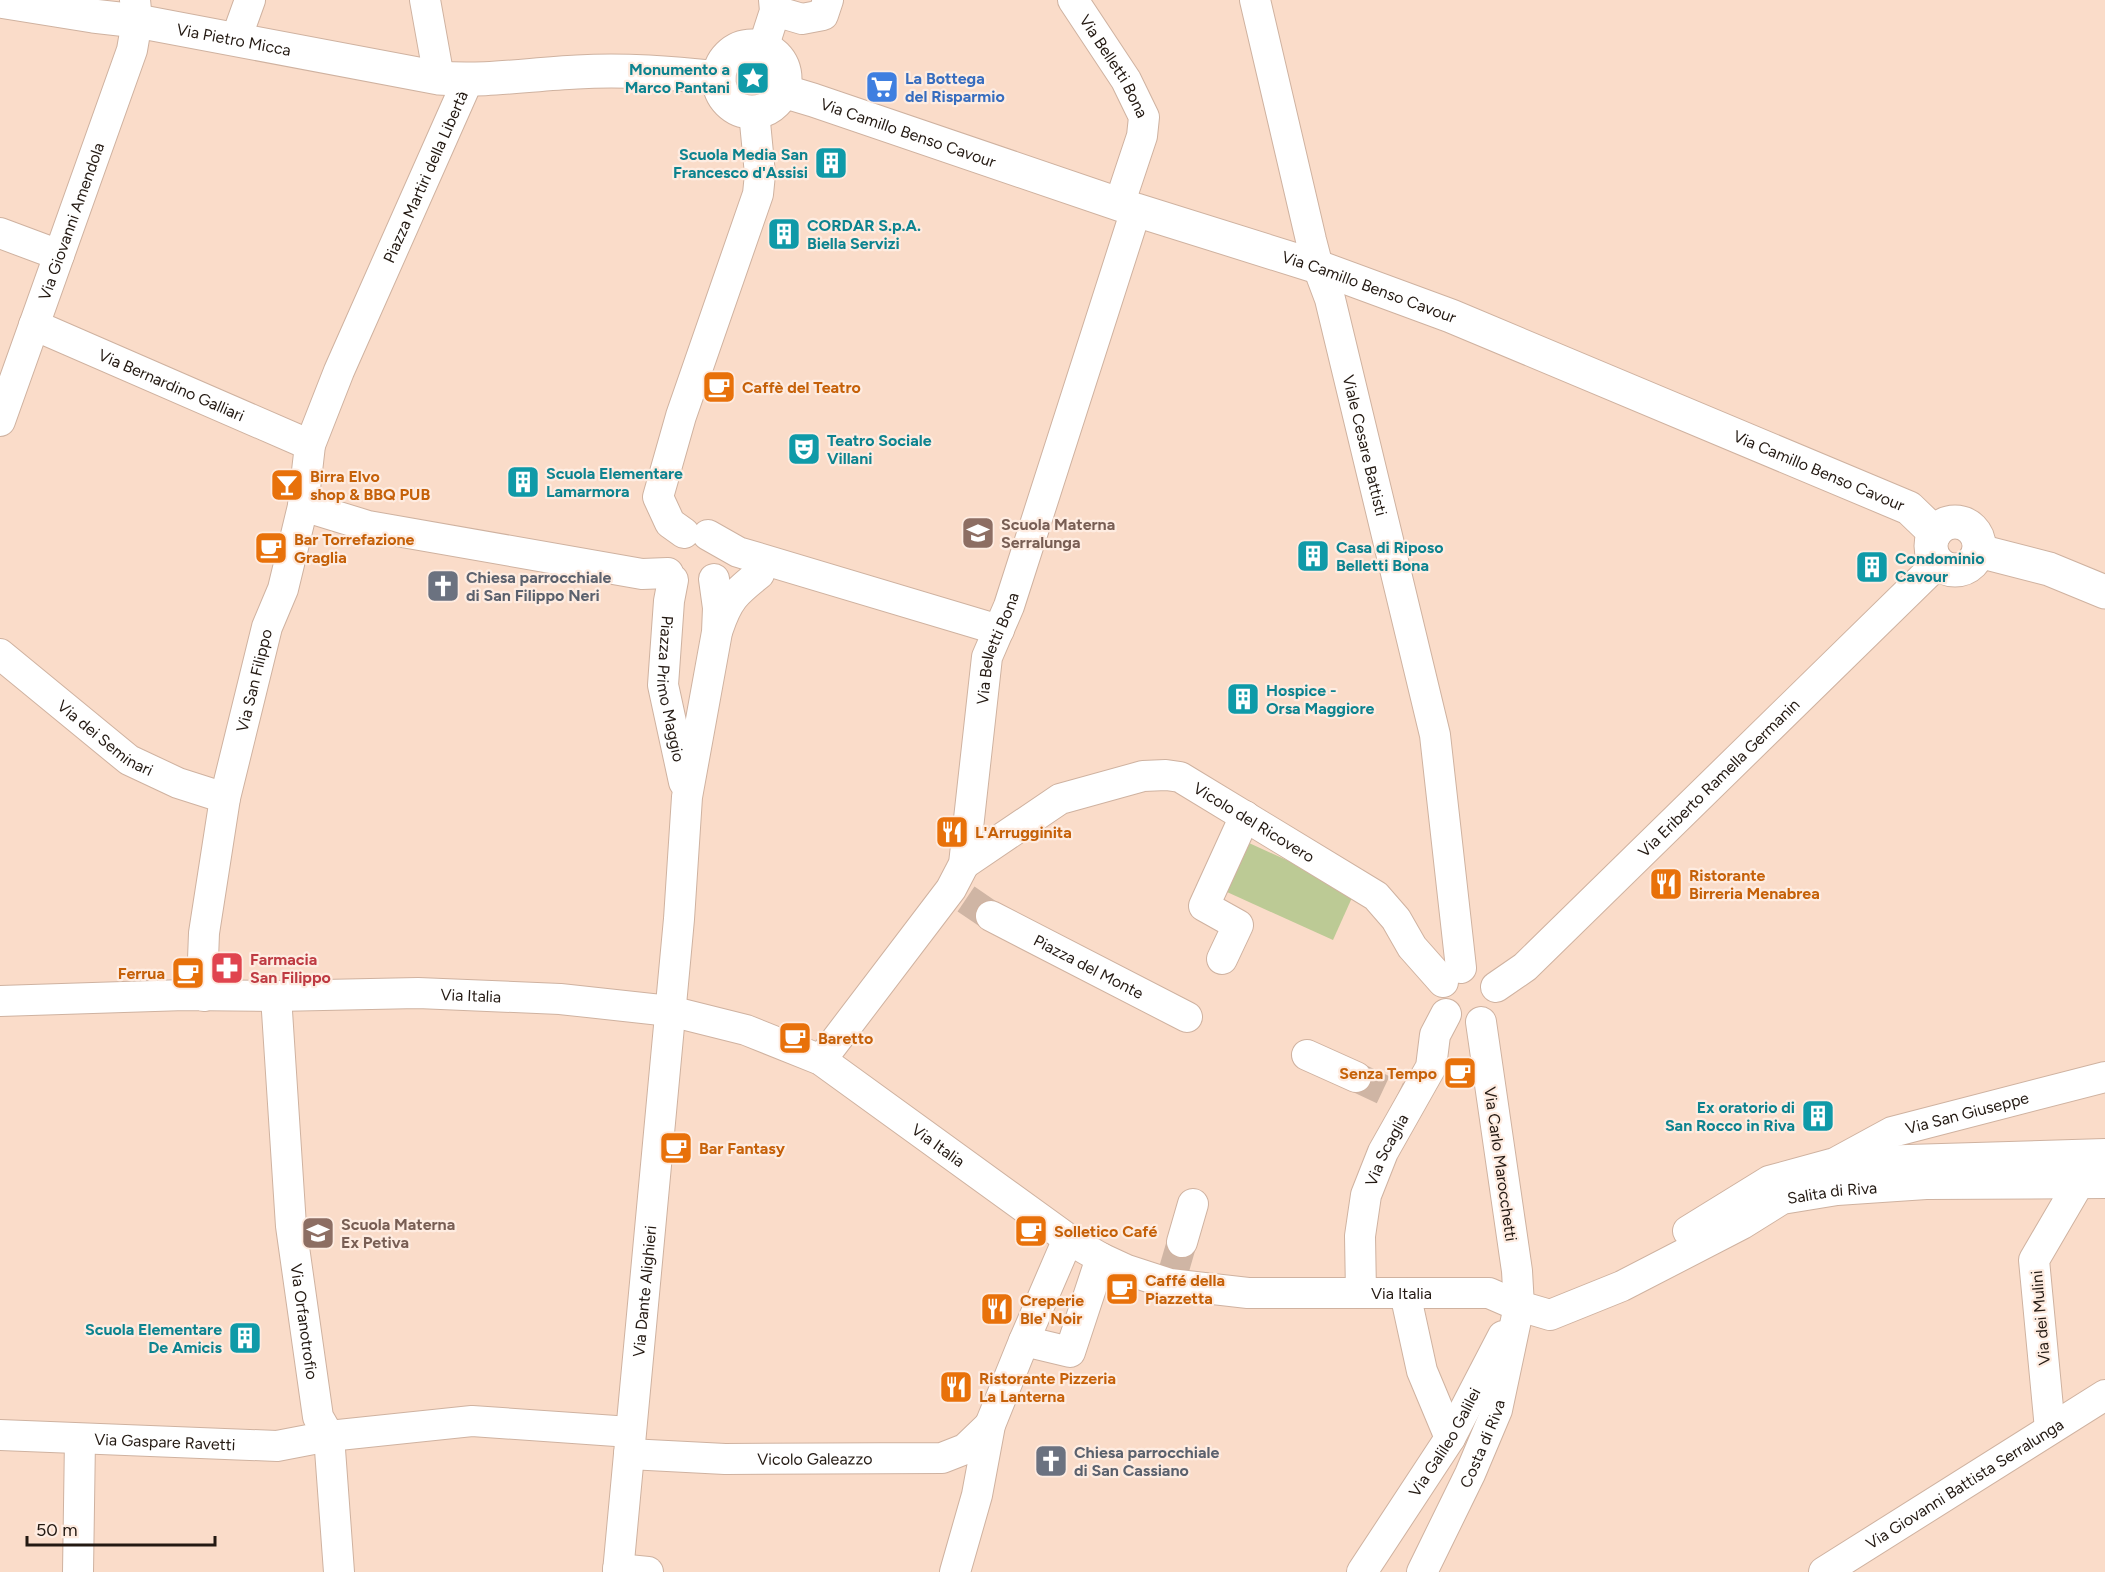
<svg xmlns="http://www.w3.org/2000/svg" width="2105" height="1572" font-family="Figtree,sans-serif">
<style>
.pitch{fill:#bcca95}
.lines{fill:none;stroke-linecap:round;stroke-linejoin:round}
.minor-tunnel{stroke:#cfb5a4;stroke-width:30;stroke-dasharray:30 15;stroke-linecap:butt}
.minor-casing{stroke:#cfb2a0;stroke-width:32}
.major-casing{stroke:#cfb2a0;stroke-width:35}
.minor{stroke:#fff;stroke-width:30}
.major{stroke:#fff;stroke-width:33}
.labels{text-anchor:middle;stroke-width:4.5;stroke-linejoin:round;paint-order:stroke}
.street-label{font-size:16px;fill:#231912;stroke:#feece1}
.culture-label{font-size:16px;font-weight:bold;fill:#0d838f;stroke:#feece1;text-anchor:start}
.shop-label{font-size:16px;font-weight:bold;fill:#366cbe;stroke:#feece1;text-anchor:start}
.food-label{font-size:16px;font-weight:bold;fill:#c56008;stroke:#feece1;text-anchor:start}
.education-label{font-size:16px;font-weight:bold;fill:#785e54;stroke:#feece1;text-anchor:start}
.worship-label{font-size:16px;font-weight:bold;fill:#5b616d;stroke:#feece1;text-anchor:start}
.health-label{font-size:16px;font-weight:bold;fill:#be3a42;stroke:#feece1;text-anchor:start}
</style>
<rect width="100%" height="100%" fill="#fadcc9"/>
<path class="pitch" d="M1249,843L1355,891L1333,940L1227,892Z"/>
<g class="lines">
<g class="minor-tunnel">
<path d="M966,899L991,916"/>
<path d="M1356,1077L1403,1099"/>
<path d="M1173,1273L1182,1242"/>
</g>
<defs>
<g id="minor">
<path d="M425,0L439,78"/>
<path id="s1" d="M1073,0L1126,80L1144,117L1142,136L1119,205"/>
<path id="s2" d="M1255,0L1311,240L1318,267L1330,299L1435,735L1461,968"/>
<path d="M775,11L802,19L823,15L828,0"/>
<path d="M236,39L250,0"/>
<path d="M763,48L775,11L774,0"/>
<path d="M0,233L59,255"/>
<path id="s3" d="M34,325L310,445"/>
<path id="s4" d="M0,421L132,50L137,21L135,0"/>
<path d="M303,506L368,526L391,530L642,574L668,573"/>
<path d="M684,533L670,523L658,497L681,416L758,194L760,174L754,112"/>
<path d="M708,535L738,552L999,630"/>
<path id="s5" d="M673,580L669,601L663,685L684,782"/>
<path d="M718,629C728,599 735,593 759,574"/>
<path id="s6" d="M0,654L129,760L178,783L225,798"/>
<path id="s7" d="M964,864L1060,799L1143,776L1166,775L1180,777L1376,896L1396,919L1412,947L1443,982"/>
<path id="s8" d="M991,916L1187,1017"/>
<path d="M1222,959L1238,925L1204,906L1245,816"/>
<path id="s9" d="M1496,987L1525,967L1938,563"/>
<path id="s10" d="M204,996L202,986L204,933L225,798L267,627L283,589L303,506L310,445L339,371L468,80"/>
<path id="s11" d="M276,996L291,1226L318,1417L329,1436L339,1572"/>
<path id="s12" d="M0,1001L185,995L276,996L418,993L560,999L670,1011L746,1030L821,1060L1068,1239L1101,1258L1127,1270L1170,1284L1248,1293H1489L1519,1306L1550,1315L1622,1286L1742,1224L1782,1199L1837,1190L1926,1184L2105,1183"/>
<path d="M1307,1055L1356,1077"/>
<path id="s13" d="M821,1060L951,889L964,864L987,657L1009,606L1136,210"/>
<path d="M1841,1162L2105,1154"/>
<path id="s14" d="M1688,1231L1769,1181L1835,1163L1892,1132L2105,1077"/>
<path d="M1182,1242L1193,1204"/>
<path id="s15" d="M1361,1293L1360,1236L1366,1195L1383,1152L1431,1067L1435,1035L1446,1014"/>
<path d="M1405,1293L1422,1371L1450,1438"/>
<path d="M1024,1341L1070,1352L1101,1258"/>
<path d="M2050,1429L2034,1260L2079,1183"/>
<path id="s16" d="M0,1435L277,1446L329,1436L472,1421L630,1432"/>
<path id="s17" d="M629,1454L725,1459L942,1458L965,1449L990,1425"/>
<path d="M618,1569L648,1572"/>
<path d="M78,1572L80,1439"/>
<path id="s18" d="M618,1572L679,919L687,797L717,632L718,608L714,579"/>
<path d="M955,1572L977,1495L990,1425L1024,1341L1068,1239"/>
<path id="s19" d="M1362,1572L1450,1438L1503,1336"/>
<path id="s20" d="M1422,1572L1470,1474L1497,1410L1519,1306L1517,1271L1481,1022"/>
<path id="s21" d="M1824,1572L2105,1395"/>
</g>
<g id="major">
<path id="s22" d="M0,1L93,16L137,21L439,78C485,82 531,74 577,72C625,69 672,73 719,78"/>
<circle cx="752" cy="79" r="33"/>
<path id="s23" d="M783,91L813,100L1136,210L1318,267L1451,316L1909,508L1935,533"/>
<circle cx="1955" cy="546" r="24"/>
<path d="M1979,551L2049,569L2105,592"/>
</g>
</defs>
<use href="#minor" class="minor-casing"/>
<use href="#major" class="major-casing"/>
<use href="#minor" class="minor"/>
<use href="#major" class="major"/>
</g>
<defs>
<symbol id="sight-square" viewBox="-11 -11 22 22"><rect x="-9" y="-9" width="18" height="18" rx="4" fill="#0f9aa8" stroke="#feece1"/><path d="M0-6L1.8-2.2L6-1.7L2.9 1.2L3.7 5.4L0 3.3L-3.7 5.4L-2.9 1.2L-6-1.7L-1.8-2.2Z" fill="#fff"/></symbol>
<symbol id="supermarket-square" viewBox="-11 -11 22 22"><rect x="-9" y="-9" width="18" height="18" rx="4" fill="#3f7fe0" stroke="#feece1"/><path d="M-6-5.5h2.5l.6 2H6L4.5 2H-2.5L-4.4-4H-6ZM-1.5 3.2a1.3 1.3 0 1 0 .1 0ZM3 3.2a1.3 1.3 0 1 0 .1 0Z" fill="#fff"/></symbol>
<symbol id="building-square" viewBox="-11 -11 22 22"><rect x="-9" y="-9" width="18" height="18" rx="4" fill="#0f9aa8" stroke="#feece1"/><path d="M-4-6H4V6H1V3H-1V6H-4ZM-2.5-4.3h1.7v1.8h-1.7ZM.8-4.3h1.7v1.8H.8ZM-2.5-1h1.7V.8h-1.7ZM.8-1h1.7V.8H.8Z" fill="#fff"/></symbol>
<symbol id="cafe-square" viewBox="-11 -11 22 22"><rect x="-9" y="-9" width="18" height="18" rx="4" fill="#e8710a" stroke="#feece1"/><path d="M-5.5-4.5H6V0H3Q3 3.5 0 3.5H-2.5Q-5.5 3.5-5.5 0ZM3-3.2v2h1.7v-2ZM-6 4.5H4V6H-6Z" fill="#fff"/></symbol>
<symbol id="theatre-square" viewBox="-11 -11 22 22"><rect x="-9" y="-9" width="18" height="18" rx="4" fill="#0f9aa8" stroke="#feece1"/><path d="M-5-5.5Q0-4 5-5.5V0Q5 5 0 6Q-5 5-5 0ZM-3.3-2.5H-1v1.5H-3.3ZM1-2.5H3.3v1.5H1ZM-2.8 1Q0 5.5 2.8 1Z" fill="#fff"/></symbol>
<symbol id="bar-square" viewBox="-11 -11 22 22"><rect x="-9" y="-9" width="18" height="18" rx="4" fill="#e8710a" stroke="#feece1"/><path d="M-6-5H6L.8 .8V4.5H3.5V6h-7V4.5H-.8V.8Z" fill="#fff"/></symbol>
<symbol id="school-square" viewBox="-11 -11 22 22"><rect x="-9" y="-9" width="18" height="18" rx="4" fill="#8d6e63" stroke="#feece1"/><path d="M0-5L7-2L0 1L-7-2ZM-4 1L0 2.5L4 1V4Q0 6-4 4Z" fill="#fff"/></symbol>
<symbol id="church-square" viewBox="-11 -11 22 22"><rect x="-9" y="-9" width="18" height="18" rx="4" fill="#6b7280" stroke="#feece1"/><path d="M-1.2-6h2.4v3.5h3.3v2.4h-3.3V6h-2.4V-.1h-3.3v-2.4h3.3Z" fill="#fff"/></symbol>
<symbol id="restaurant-square" viewBox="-11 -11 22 22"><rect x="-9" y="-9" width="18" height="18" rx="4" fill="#e8710a" stroke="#feece1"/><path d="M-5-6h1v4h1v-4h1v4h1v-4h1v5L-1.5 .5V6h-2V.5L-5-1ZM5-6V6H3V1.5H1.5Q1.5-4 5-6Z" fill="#fff"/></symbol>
<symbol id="pharmacy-square" viewBox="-11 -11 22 22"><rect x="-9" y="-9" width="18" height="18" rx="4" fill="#e0444e" stroke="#feece1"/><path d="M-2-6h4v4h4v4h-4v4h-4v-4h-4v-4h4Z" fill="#fff"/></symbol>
</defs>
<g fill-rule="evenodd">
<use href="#sight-square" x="734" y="59" width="38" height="38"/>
<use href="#supermarket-square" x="863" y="68" width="38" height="38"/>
<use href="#building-square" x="812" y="144" width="38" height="38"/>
<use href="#building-square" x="765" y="215" width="38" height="38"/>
<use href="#cafe-square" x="700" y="368" width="38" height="38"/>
<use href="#theatre-square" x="785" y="430" width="38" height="38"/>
<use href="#building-square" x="504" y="463" width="38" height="38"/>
<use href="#bar-square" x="268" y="466" width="38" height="38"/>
<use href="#school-square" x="959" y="514" width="38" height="38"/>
<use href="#cafe-square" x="252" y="529" width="38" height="38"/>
<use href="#building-square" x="1294" y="537" width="38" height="38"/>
<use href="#building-square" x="1853" y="548" width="38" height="38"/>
<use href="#church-square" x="424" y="567" width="38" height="38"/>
<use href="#building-square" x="1224" y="680" width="38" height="38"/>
<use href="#restaurant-square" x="933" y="813" width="38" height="38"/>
<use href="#restaurant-square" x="1647" y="865" width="38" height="38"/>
<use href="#pharmacy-square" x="208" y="949" width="38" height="38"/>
<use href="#cafe-square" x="169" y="954" width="38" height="38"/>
<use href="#cafe-square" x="776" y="1019" width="38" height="38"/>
<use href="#cafe-square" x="1441" y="1054" width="38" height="38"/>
<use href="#building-square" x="1799" y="1097" width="38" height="38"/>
<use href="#cafe-square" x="657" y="1129" width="38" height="38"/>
<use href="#cafe-square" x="1012" y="1212" width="38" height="38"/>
<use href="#school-square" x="299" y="1214" width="38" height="38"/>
<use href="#cafe-square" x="1103" y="1270" width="38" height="38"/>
<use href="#restaurant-square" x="978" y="1290" width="38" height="38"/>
<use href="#building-square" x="226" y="1319" width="38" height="38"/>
<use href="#restaurant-square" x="937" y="1368" width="38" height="38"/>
<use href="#church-square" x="1032" y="1442" width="38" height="38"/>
</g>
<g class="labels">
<g class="street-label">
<text dy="6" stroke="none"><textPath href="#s22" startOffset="237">Via Pietro Micca</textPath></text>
<text dy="6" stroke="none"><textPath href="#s1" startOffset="78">Via Belletti Bona</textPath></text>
<text dy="6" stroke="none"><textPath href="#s23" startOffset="132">Via Camillo Benso Cavour</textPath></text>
<text dy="6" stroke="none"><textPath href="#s10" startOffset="856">Piazza Martiri della Libertà</textPath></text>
<text dy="6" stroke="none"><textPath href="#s4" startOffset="212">Via Giovanni Amendola</textPath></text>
<text dy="6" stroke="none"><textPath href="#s23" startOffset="618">Via Camillo Benso Cavour</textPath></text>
<text dy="6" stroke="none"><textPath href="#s3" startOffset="150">Via Bernardino Galliari</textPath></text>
<text dy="6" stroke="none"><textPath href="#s2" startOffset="459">Viale Cesare Battisti</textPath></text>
<text dy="6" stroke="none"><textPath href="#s23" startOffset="1104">Via Camillo Benso Cavour</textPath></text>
<text dy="6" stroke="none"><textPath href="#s13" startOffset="462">Via Belletti Bona</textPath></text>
<text dy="6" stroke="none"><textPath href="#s10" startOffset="321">Via San Filippo</textPath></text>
<text dy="6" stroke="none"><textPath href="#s5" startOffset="110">Piazza Primo Maggio</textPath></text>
<text dy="6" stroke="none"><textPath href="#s6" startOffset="135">Via dei Seminari</textPath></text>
<text dy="6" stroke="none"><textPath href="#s9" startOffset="306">Via Eriberto Ramella Germanin</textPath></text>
<text dy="6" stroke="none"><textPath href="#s7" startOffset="326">Vicolo del Ricovero</textPath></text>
<text dy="6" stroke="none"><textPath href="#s8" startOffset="110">Piazza del Monte</textPath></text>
<text dy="6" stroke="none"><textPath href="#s12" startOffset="471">Via Italia</textPath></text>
<text dy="6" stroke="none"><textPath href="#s14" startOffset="306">Via San Giuseppe</textPath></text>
<text dy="6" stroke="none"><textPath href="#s12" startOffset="975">Via Italia</textPath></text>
<text dy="6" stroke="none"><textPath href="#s15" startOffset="148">Via Scaglia</textPath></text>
<text transform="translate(1501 1164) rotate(82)" y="6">Via Carlo Marocchetti</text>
<text dy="6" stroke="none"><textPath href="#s12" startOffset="1942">Salita di Riva</textPath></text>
<text dy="6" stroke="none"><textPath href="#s18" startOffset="282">Via Dante Alighieri</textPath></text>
<text dy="6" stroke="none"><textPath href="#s12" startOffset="1479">Via Italia</textPath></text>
<text transform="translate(2040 1318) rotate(-95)" y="6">Via dei Mulini</text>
<text dy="6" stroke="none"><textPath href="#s11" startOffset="327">Via Orfanotrofio</textPath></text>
<text dy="6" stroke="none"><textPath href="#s19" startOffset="154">Via Galileo Galilei</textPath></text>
<text dy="6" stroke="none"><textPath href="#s16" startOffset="165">Via Gaspare Ravetti</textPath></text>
<text dy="6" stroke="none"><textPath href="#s20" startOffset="142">Costa di Riva</textPath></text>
<text dy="6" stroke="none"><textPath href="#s17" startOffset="186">Vicolo Galeazzo</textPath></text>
<text dy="6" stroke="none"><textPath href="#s21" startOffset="166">Via Giovanni Battista Serralunga</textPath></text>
</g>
<g class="culture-label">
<text x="730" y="75" text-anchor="end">Monumento a<tspan x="730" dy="18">Marco Pantani</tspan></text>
<text x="808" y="160" text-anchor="end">Scuola Media San<tspan x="808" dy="18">Francesco d'Assisi</tspan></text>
<text x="807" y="231">CORDAR S.p.A.<tspan x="807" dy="18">Biella Servizi</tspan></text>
<text x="827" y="446">Teatro Sociale<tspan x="827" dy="18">Villani</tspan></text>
<text x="546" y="479">Scuola Elementare<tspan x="546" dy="18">Lamarmora</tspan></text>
<text x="1336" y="553">Casa di Riposo<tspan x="1336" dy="18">Belletti Bona</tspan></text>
<text x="1895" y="564">Condominio<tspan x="1895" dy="18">Cavour</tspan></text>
<text x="1266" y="696">Hospice -<tspan x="1266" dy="18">Orsa Maggiore</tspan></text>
<text x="1795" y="1113" text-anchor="end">Ex oratorio di<tspan x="1795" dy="18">San Rocco in Riva</tspan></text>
<text x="222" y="1335" text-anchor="end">Scuola Elementare<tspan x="222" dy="18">De Amicis</tspan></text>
</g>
<g class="shop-label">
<text x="905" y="84">La Bottega<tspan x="905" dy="18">del Risparmio</tspan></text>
</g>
<g class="food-label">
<text x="742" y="393">Caffè del Teatro</text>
<text x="310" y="482">Birra Elvo<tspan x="310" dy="18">shop &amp; BBQ PUB</tspan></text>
<text x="294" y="545">Bar Torrefazione<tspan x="294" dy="18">Graglia</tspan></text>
<text x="975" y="838">L'Arrugginita</text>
<text x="1689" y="881">Ristorante<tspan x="1689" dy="18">Birreria Menabrea</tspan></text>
<text x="165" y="979" text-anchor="end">Ferrua</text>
<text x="818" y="1044">Baretto</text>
<text x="1437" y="1079" text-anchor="end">Senza Tempo</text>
<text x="699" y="1154">Bar Fantasy</text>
<text x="1054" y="1237">Solletico Café</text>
<text x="1145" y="1286">Caffé della<tspan x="1145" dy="18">Piazzetta</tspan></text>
<text x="1020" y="1306">Creperie<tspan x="1020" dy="18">Ble' Noir</tspan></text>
<text x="979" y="1384">Ristorante Pizzeria<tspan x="979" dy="18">La Lanterna</tspan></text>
</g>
<g class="education-label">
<text x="1001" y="530">Scuola Materna<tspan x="1001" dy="18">Serralunga</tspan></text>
<text x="341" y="1230">Scuola Materna<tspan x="341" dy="18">Ex Petiva</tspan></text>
</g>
<g class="worship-label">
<text x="466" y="583">Chiesa parrocchiale<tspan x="466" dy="18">di San Filippo Neri</tspan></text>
<text x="1074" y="1458">Chiesa parrocchiale<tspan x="1074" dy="18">di San Cassiano</tspan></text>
</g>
<g class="health-label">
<text x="250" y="965">Farmacia<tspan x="250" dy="18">San Filippo</tspan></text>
</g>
</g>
<path d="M27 1536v9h188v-9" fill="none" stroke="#231912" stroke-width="3"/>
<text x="36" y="1536" font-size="18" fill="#231912" stroke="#feece1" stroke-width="4.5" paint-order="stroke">50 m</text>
</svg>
